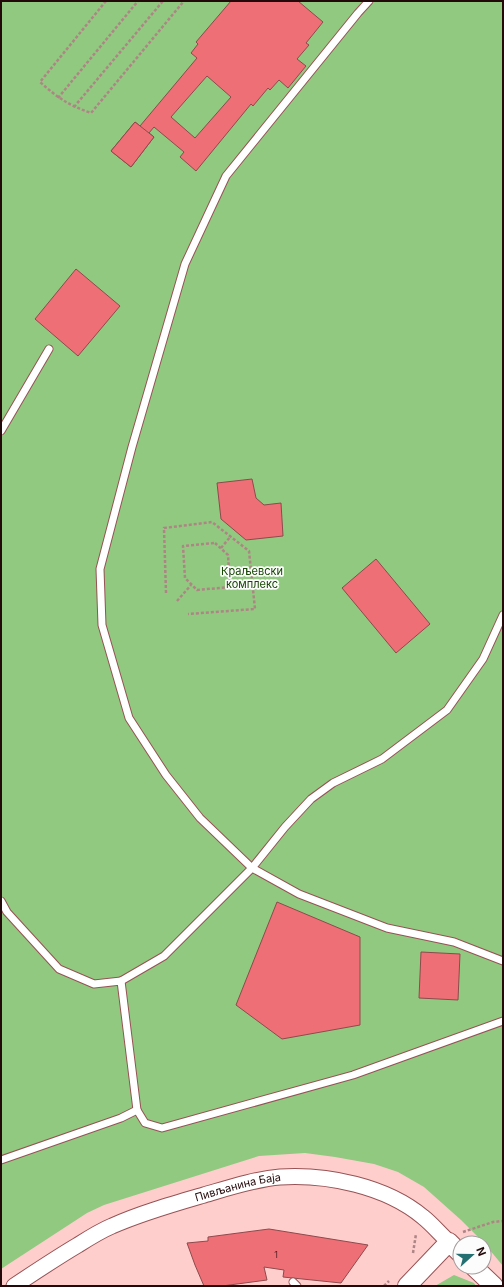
<svg xmlns="http://www.w3.org/2000/svg" width="504" height="1287" font-family="Inter,sans-serif">
<style>
.green{fill:#91c981}
.building{fill:#ef6f76;stroke:#8d4a4c;fill-rule:evenodd}
.lines{fill:none;stroke-linecap:round;stroke-linejoin:round}
.service-casing{stroke:#965254;stroke-width:9}
.minor-casing{stroke:#965254;stroke-width:17}
.tertiary-casing{stroke:#965254;stroke-width:20}
.path{stroke:#ae8585;stroke-width:2.5;stroke-dasharray:3 2;stroke-linecap:butt}
.service{stroke:#fff;stroke-width:7}
.minor{stroke:#fff;stroke-width:15}
.tertiary{stroke:#fff;stroke-width:18}
.labels{text-anchor:middle;stroke-width:3.5;stroke-linejoin:round;paint-order:stroke}
.number-label{font-size:9px;fill:#572226}
.park-label{font-size:11px;fill:#144700;stroke:#fcfcfc}
.street-label{font-size:11px;fill:#24090b;stroke:#fcfcfc}
</style>
<rect width="100%" height="100%" fill="#fececd"/>
<g class="green">
<path d="M1,1H503V1266L484,1243L461,1220L424,1187L398,1172L374,1164L335,1157L305,1153L259,1156L104,1205L87,1213L1,1269Z"/>
<path d="M454,1275L474,1283L476,1286H435Z"/>
</g>
<g class="building">
<path d="M231,1H298L323,22L306,43L309,45L297,59L306,66L288,88L279,80L270,90L268,88L253,106L251,104L196,171L180,157L184,152L154,127L149,133L154,137L131,167L111,151L135,122L140,126L197,58L191,53L198,44L196,42ZM207,76L231,97L195,138L171,117Z"/>
<path d="M135,122L154,137L131,167L111,151Z"/>
<path d="M76,269L120,306L78,356L35,319Z"/>
<path d="M252,479L256,498L264,505L281,503L283,536L246,540L221,519L217,483Z"/>
<path d="M376,559L430,624L396,653L342,588Z"/>
<path d="M277,902L360,937V1025L282,1039L236,1005Z"/>
<path d="M421,952L460,954L458,1000L419,998Z"/>
<path d="M269,1229L368,1245L341,1283L283,1277L284,1270L264,1267L267,1280L222,1286H204L195,1265L187,1243L208,1241V1237Z"/>
</g>
<g class="lines">
<defs>
<g id="service">
<path d="M1,431L49,349"/>
<path d="M503,615L483,659L447,710L382,759L333,783L311,799L285,827L252,868L299,894L387,928L454,942L503,961"/>
<path d="M1,901L7,912L59,969L94,984L121,981L137,1110"/>
<path d="M121,981L164,956L252,868L200,818L166,775L129,718L102,625L100,569L132,447L185,264L226,176L358,13L369,1"/>
<path d="M1,1160L121,1118L137,1110L145,1123L162,1128L353,1075L503,1021"/>
<path d="M293,1282L297,1286"/>
</g>
<g id="minor">
<path id="s1" d="M14,1286C35,1272 56,1258 78,1245C89,1238 100,1231 112,1226C141,1213 173,1204 204,1195C228,1188 255,1179 280,1177C327,1174 386,1186 423,1217C432,1224 440,1234 449,1242"/>
</g>
<g id="tertiary">
<path d="M474,1267L494,1286"/>
<path d="M407,1286L449,1242L460,1253"/>
</g>
</defs>
<use href="#service" class="service-casing"/>
<use href="#minor" class="minor-casing"/>
<use href="#tertiary" class="tertiary-casing"/>
<g class="path">
<path d="M106,1L40,82C58,98 68,105 91,113L184,1"/>
<path d="M58,98L138,1"/>
<path d="M74,107L163,1"/>
<path d="M215,543L228,555L230,587L197,590L185,578L183,546Z"/>
<path d="M221,548L231,536"/>
<path d="M166,593L164,528L212,522L249,551L255,609L188,614"/>
<path d="M177,601L191,585"/>
<path d="M463,1232L493,1222L503,1221"/>
<path d="M413,1253L416,1234"/>
<path d="M384,1286L389,1281"/>
</g>
<use href="#service" class="service"/>
<use href="#minor" class="minor"/>
<use href="#tertiary" class="tertiary"/>
</g>
<g class="labels">
<g class="number-label">
<text x="276" y="1258">1</text>
</g>
<g class="park-label">
<text x="252" y="575">Краљевски<tspan x="252" dy="13">комплекс</tspan></text>
</g>
<g class="street-label">
<text dy="4" stroke="none"><textPath href="#s1" startOffset="247">Пивљанина Баја</textPath></text>
</g>
</g>
<rect width="504" height="1287" fill="none" stroke="#24090b" stroke-width="4"/>
<g transform="translate(472 1255) rotate(69)"><circle r="19" fill="#fcfcfc" stroke="#a69b9c"/>
<path d="M0-3L7 15L0 10L-7 15Z" fill="#246f72"/>
<text y="-6" font-size="11" font-weight="bold" text-anchor="middle" fill="#24090b">N</text>
</g>
</svg>
